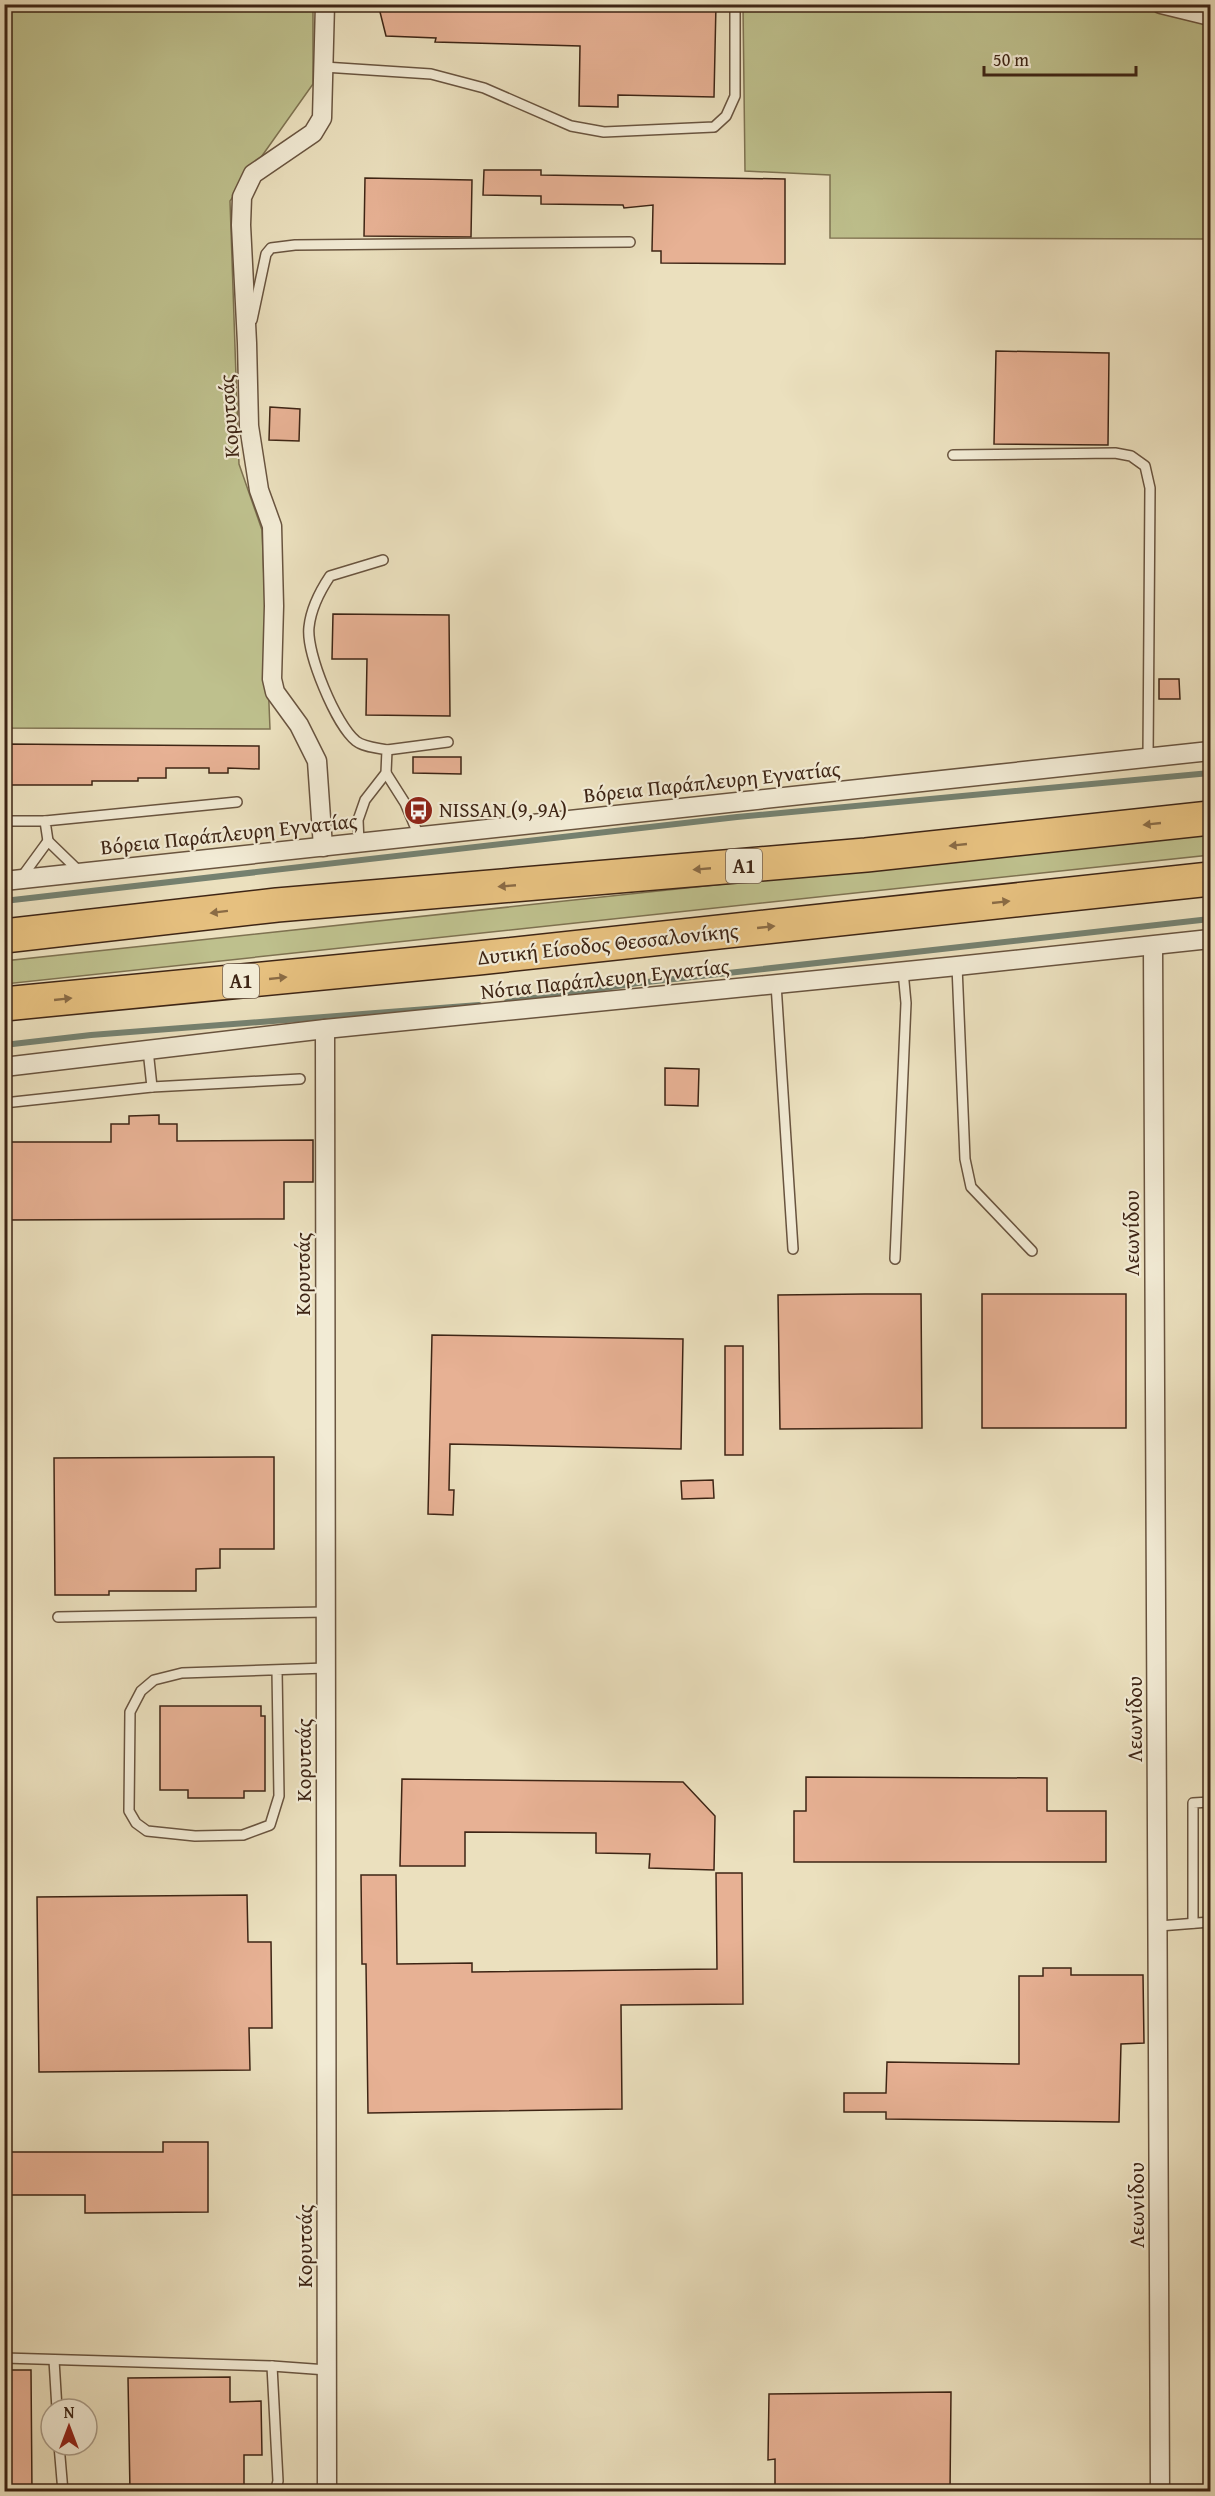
<svg xmlns="http://www.w3.org/2000/svg" width="1215" height="2496" font-family="'Gentium Book Plus',serif">
<style>
.green{fill:#bec08d;stroke:#7e7251;stroke-width:1.5}
.lines{fill:none;stroke-linecap:round;stroke-linejoin:round}
.stream{stroke:#758170;stroke-width:6}
.building{fill:#e7b194;stroke:#3e2515;stroke-width:1.5}
.lane-casing{stroke:#69543f;stroke-width:12}
.street-casing{stroke:#69543f;stroke-width:21}
.highway-casing{stroke:#3e2515;stroke-width:36}
.lane{stroke:#f2ebd5;stroke-width:9}
.street{stroke:#f2ebd5;stroke-width:18}
.highway{stroke:#e6c07f;stroke-width:33}
.oneway{fill:#8a6b45}
.labels{text-anchor:middle;stroke-width:4.5;stroke-linejoin:round;paint-order:stroke}
.shield{fill:#f2ebd5;stroke:#74604f;stroke-width:1.5}
.shield-label{font-size:20px;font-weight:bold;fill:#3e2515}
.street-label{font-size:21px;fill:#3e2515;stroke:#f2ebd5}
.poi-label{font-size:21px;fill:#3e2515;stroke:#f2ebd5;text-anchor:start}
</style>
<rect width="100%" height="100%" fill="#ebe0be"/>
<filter id="stains"><feTurbulence type="fractalNoise" baseFrequency=".00333" numOctaves="4"/><feColorMatrix values="0 0 0 0 .2 0 0 0 0 .09 0 0 0 0 .02 0 0 0 .5 -.17"/></filter>
<radialGradient id="worn" r=".72"><stop offset=".6" stop-color="#630" stop-opacity="0"/><stop offset="1" stop-color="#630" stop-opacity=".3"/></radialGradient>
<g class="green">
<path d="M1134,4L1210,21V239L830,238V175L745,171L743,5Z"/>
<path d="M5,5H313V84L230,201L239,464L262,530L270,729L5,728Z"/>
<path d="M1210,832V855L5,984L4,961Z"/>
</g>
<g class="lines">
<g class="stream">
<path d="M4,901L737,817L1210,773"/>
<path d="M507,1002L638,983L1210,919"/>
<path d="M4,1045L91,1035L479,1005"/>
</g>
</g>
<g class="building">
<path d="M378,4H716L714,97L618,95V107L579,106L580,46L435,42L436,38L386,36Z"/>
<path d="M484,170H541V175L785,179V264L661,263V251H652L653,205L624,208L623,205L541,204V196L483,195Z"/>
<path d="M365,178L472,180L471,237L364,236Z"/>
<path d="M996,351L1109,353L1108,445L994,444Z"/>
<path d="M270,407L300,409L299,441L269,440Z"/>
<path d="M333,614L449,615L450,716L366,715L367,659H332Z"/>
<path d="M1159,679H1179L1180,699H1159Z"/>
<path d="M4,744L259,746V769L228,768V773H209V768H166V778H138V781H92V785H4Z"/>
<path d="M413,757H461V774L413,773Z"/>
<path d="M665,1068L699,1069L698,1106L665,1105Z"/>
<path d="M159,1115V1124H177V1141L313,1140V1182H284V1219L4,1220V1142H111V1124H129V1116Z"/>
<path d="M865,1294H921L922,1428L780,1429L778,1295Z"/>
<rect x="982" y="1294" width="144" height="134"/>
<path d="M432,1335L683,1339L681,1449L450,1444L449,1490H454L453,1515L428,1514Z"/>
<rect x="725" y="1346" width="18" height="109"/>
<path d="M274,1457V1549H220V1568L196,1569V1591H109V1595H55L54,1458Z"/>
<path d="M713,1480L714,1498L682,1499L681,1481Z"/>
<path d="M160,1706H261V1716H265V1791H244V1798H188V1790H160Z"/>
<path d="M806,1777L1047,1778V1811H1106V1862H794V1811H806Z"/>
<path d="M402,1779L683,1782L715,1816L714,1870L649,1868L650,1854L596,1853V1833L465,1832V1866H400Z"/>
<path d="M716,1873H742L743,2004L621,2005L622,2109L368,2113L366,1964H362L361,1875H396L397,1964L472,1963V1972L717,1969Z"/>
<path d="M247,1895L248,1942H271L272,2028H249L250,2070L39,2072L37,1897Z"/>
<path d="M1043,1968H1071V1975H1143L1144,2043L1121,2044L1119,2122L886,2119V2112H844V2093H886L887,2062L1019,2064V1976H1043Z"/>
<path d="M163,2142H208V2212L85,2213V2195H4V2152H163Z"/>
<path d="M4,2370H31L32,2492H4Z"/>
<path d="M230,2377V2402L261,2401L262,2455H244V2492H130L128,2378Z"/>
<path d="M951,2392L950,2492H775V2459L768,2460L769,2394Z"/>
</g>
<g class="lines">
<defs>
<g id="lane">
<path d="M324,67L431,74L484,88L571,126L604,132L714,127L726,116L735,96V4"/>
<path d="M252,320L266,254L271,248L295,245L630,242"/>
<path d="M953,455L1115,453L1131,456L1145,466L1150,488L1148,758"/>
<path d="M387,750L448,742"/>
<path d="M386,773L405,803L419,836"/>
<path d="M4,821H45"/>
<path d="M48,841L45,821L237,802"/>
<path d="M359,843L358,820L365,800L386,773L387,750C378,748 363,747 356,741C336,725 306,653 309,627C311,608 320,591 330,576L383,560"/>
<path d="M21,878L48,841L80,872"/>
<path d="M957,966L965,1159L971,1187L1032,1251"/>
<path d="M776,984L793,1249"/>
<path d="M148,1050L152,1087"/>
<path d="M4,1103L152,1087L300,1079"/>
<path d="M895,1259L906,1003L903,971"/>
<path d="M58,1617L326,1612"/>
<path d="M277,1670L279,1796L270,1825L243,1835L195,1836L147,1831L136,1823L129,1811L130,1712L141,1691L154,1680L182,1673L326,1668"/>
<path d="M1193,1923V1803L1210,1802"/>
<path d="M1159,1926L1210,1922"/>
<path d="M4,2358L272,2366L327,2370"/>
<path d="M54,2360L57,2409"/>
<path d="M272,2366L278,2481L275,2492"/>
<path d="M59,2445L63,2492"/>
</g>
<g id="street">
<path d="M1161,4L1210,16"/>
<path d="M323,847L317,761L299,725L275,692L272,679L274,606L272,526L259,490L249,426L247,343L241,225L242,197L253,174L313,133L322,118L325,4"/>
<path d="M4,881L1210,751"/>
<path d="M1153,946L1160,2492"/>
<path d="M325,1029L327,2492"/>
<path d="M4,1067L325,1029L957,966L1210,939"/>
</g>
<g id="highway">
<path d="M4,936L277,905L866,855L1210,818"/>
<path d="M4,1004L478,958L1210,879"/>
</g>
</defs>
<use href="#lane" class="lane-casing"/>
<use href="#street" class="street-casing"/>
<use href="#highway" class="highway-casing"/>
<use href="#lane" class="lane"/>
<use href="#street" class="street"/>
<use href="#highway" class="highway"/>
</g>
<defs><path id="oneway-solid" d="M-6-.8H1V-3.2L6.5 0L1 3.2V.8H-6Z" transform="scale(1.5)"/></defs>
<g class="oneway">
<use href="#oneway-solid" transform="translate(1152 824) rotate(174)"/>
<use href="#oneway-solid" transform="translate(958 845) rotate(174)"/>
<use href="#oneway-solid" transform="translate(702 869) rotate(175)"/>
<use href="#oneway-solid" transform="translate(507 886) rotate(175)"/>
<use href="#oneway-solid" transform="translate(1001 902) rotate(-6)"/>
<use href="#oneway-solid" transform="translate(219 912) rotate(173)"/>
<use href="#oneway-solid" transform="translate(766 927) rotate(-6)"/>
<use href="#oneway-solid" transform="translate(278 978) rotate(-6)"/>
<use href="#oneway-solid" transform="translate(63 999) rotate(-6)"/>
</g>
<defs>
<symbol id="bus-disc" viewBox="-11 -11 22 22"><circle r="9.5" fill="#8f2418" stroke="#f2ebd5"/><path d="M-5-6H5V4H4V6H2V4H-2V6H-4V4H-5ZM-3.5-4V0h7V-4ZM-3.5 1.2v1.5H-2V1.2ZM2 1.2v1.5H3.5V1.2Z" fill="#fff"/></symbol>
</defs>
<g fill-rule="evenodd">
<use href="#bus-disc" x="402" y="794" width="33" height="33"/>
</g>
<g class="labels">
<g class="shield">
<rect x="726" y="849" width="36" height="34" rx="4.5"/>
<rect x="223" y="964" width="36" height="34" rx="4.5"/>
</g>
<g class="shield-label">
<text x="744" y="873">Α1</text>
<text x="241" y="988">Α1</text>
</g>
<g class="street-label">
<text transform="translate(229 416) rotate(-94)" y="7">Κορυτσάς</text>
<text transform="translate(712 782) rotate(-6)" y="7">Βόρεια Παράπλευρη Εγνατίας</text>
<text transform="translate(229 834) rotate(-6)" y="7">Βόρεια Παράπλευρη Εγνατίας</text>
<text transform="translate(608 944) rotate(-6)" y="7">Δυτική Είσοδος Θεσσαλονίκης</text>
<text transform="translate(605 979) rotate(-6)" y="7">Νότια Παράπλευρη Εγνατίας</text>
<text transform="translate(1132 1233) rotate(-90)" y="7">Λεωνίδου</text>
<text transform="translate(303 1274) rotate(-90)" y="7">Κορυτσάς</text>
<text transform="translate(1135 1719) rotate(-90)" y="7">Λεωνίδου</text>
<text transform="translate(304 1760) rotate(-90)" y="7">Κορυτσάς</text>
<text transform="translate(1137 2205) rotate(-90)" y="7">Λεωνίδου</text>
<text transform="translate(305 2246) rotate(-90)" y="7">Κορυτσάς</text>
</g>
<g class="poi-label">
<text x="439" y="817">NISSAN (9, 9Α)</text>
</g>
</g>
<rect width="1215" height="2496" fill="none" stroke="#ebe0be" stroke-width="24"/>
<rect x="6" y="6" width="1203" height="2484" fill="none" stroke="#3e2515" stroke-width="3"/>
<rect x="12" y="12" width="1191" height="2472" fill="none" stroke="#3e2515" stroke-width="1.5"/>
<g transform="translate(69 2427)"><circle r="28" fill="#f2ebd5" stroke="#aa9c88" stroke-width="1.5"/>
<path d="M0-4.5L10 22L0 15L-10 22Z" fill="#8f2418"/>
<text y="-9" font-size="16" font-weight="bold" text-anchor="middle" fill="#3e2515">N</text>
</g>
<path d="M984 66v9h152v-9" fill="none" stroke="#3e2515" stroke-width="3"/>
<text x="993" y="66" font-size="18" fill="#3e2515" stroke="#f2ebd5" stroke-width="4.5" paint-order="stroke">50 m</text>
<rect width="100%" height="100%" filter="url(#stains)"/>
<rect width="100%" height="100%" fill="url(#worn)"/>
</svg>
